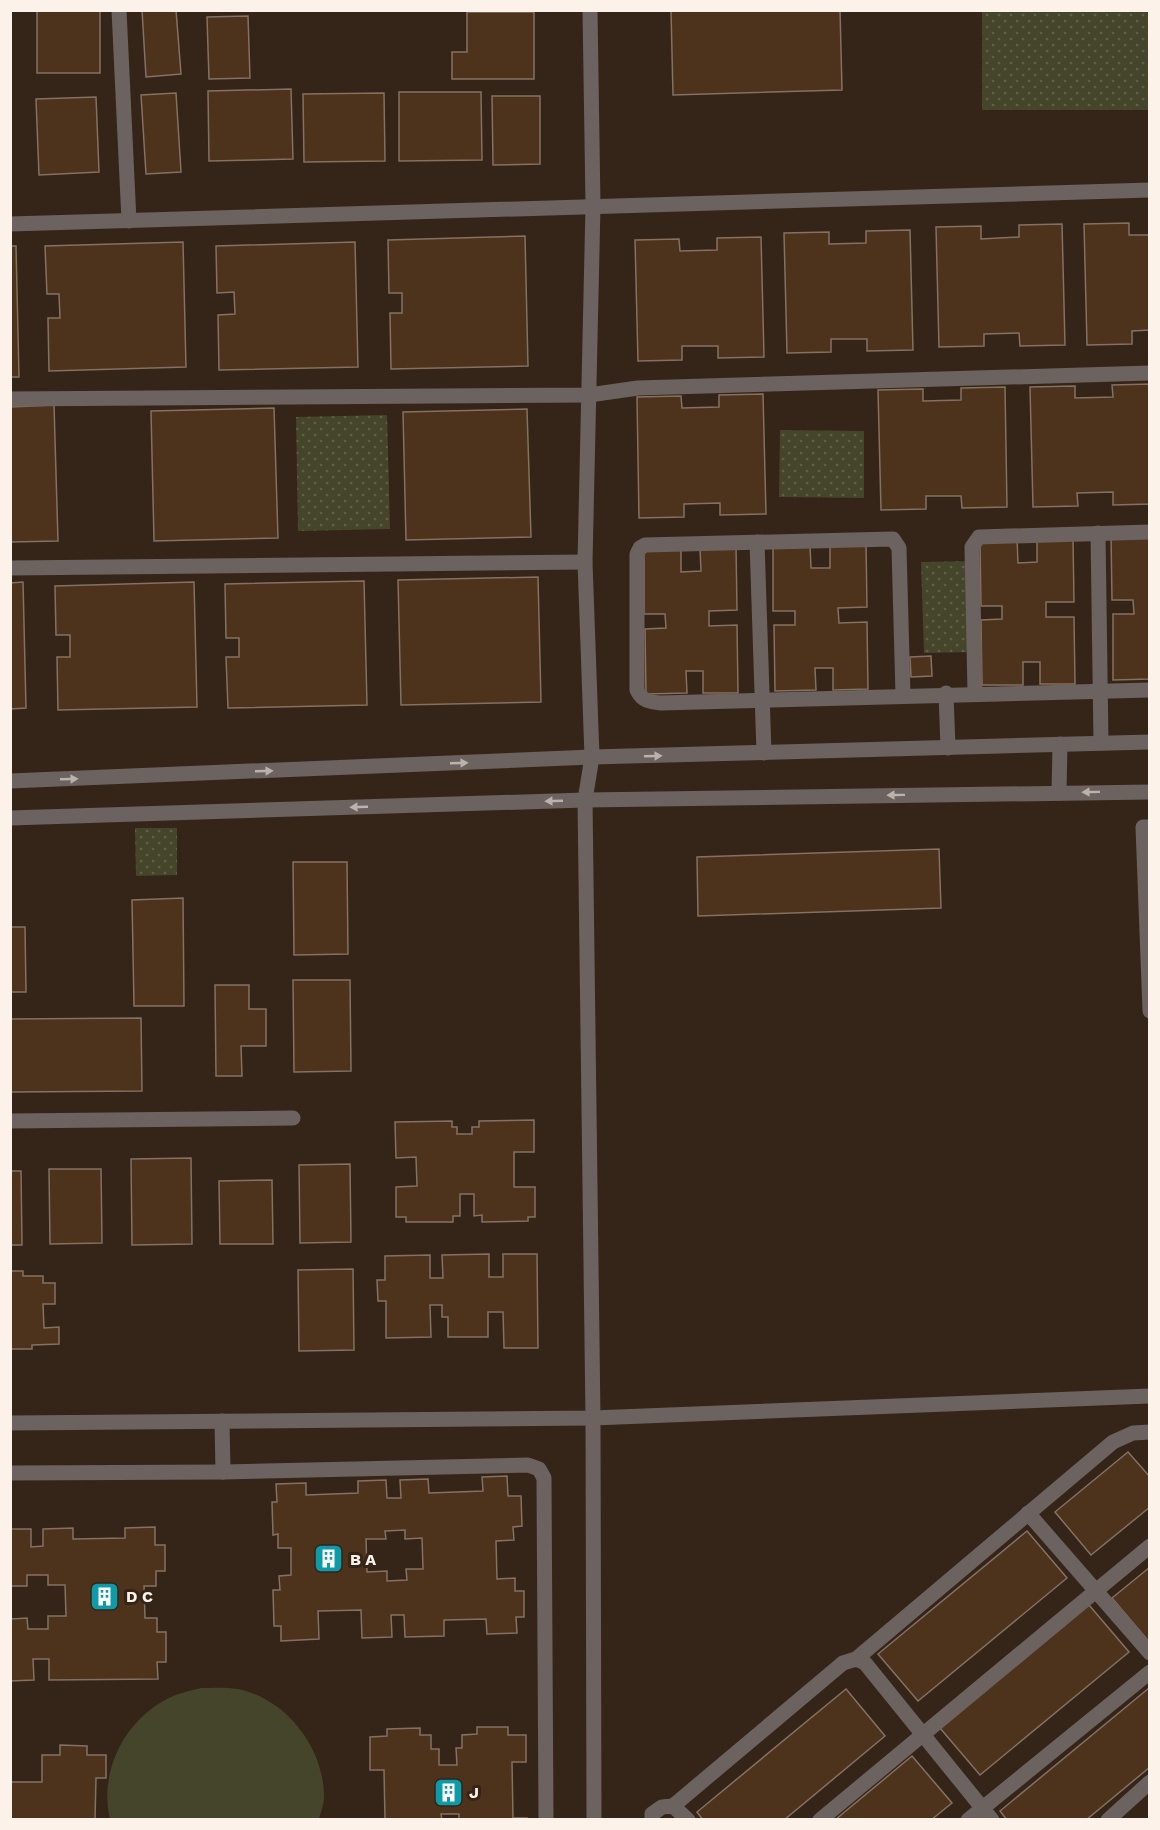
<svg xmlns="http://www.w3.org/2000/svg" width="1160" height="1830" font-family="'Work Sans',sans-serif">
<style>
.grass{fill:url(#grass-dots)}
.park{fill:#44452a}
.building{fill:#4d321c;stroke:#847162;stroke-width:1.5;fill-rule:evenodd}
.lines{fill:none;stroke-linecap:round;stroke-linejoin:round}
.minor{stroke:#6c625f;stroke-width:15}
.oneway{fill:#bcb1ab}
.labels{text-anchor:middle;stroke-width:6;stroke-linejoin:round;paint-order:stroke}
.poi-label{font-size:16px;font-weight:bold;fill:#fdf2ea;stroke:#342518;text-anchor:start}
</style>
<defs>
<pattern id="grass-dots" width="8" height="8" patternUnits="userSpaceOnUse" patternTransform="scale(1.5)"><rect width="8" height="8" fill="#44452a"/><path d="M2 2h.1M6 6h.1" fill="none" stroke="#606049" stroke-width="1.8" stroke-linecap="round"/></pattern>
</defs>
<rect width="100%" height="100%" fill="#342518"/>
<g class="grass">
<rect x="982" y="11" width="167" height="99"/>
<path d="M387,415L390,529L298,531L296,417Z"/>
<path d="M780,430L864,431V498L779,497Z"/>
<path d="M974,561L976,652L924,653L921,562Z"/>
<path d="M135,828H177V875L136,876Z"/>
</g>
<path class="park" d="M201,1688C212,1688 226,1687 238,1689C286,1699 324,1747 324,1797C324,1804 321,1812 319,1819H110C99,1773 123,1723 165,1700C175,1694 189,1691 201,1688Z"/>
<g class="building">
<rect x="37" y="10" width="63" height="63"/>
<path d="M142,10H176L181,74L146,77Z"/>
<path d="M671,10H840L842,90L673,95Z"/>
<path d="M467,12H534V79H452V52H467Z"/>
<path d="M248,16L250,78L209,79L207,17Z"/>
<path d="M291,89L293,159L209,161L208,91Z"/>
<path d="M399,92H481L482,160L399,161Z"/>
<path d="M176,93L181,172L146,174L141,95Z"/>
<path d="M384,93L385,161L304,162L303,94Z"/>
<path d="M492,96H540V164L493,165Z"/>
<path d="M96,97L99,172L39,175L36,99Z"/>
<path d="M1129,223V235H1150V330L1132,331V344L1087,345L1084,224Z"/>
<path d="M1062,224L1065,345L1020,346L1019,333L984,334V346L939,347L936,227L981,226V239L1019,237V225Z"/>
<path d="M910,230L913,350L867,351V339H831V352L787,353L784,233L829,232V244L866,243V231Z"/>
<path d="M525,236L528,366L391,369L390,313H402V293H389L388,240Z"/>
<path d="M761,237L764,357L718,358V346H682V360L638,361L635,240L679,239L680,251L717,250V238Z"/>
<path d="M183,242L186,367L49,371L48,318H60L59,294H47L45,246Z"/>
<path d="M355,242L358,367L219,370L218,315L235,314L234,292L217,293L216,246Z"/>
<path d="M10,246H16L19,377H10Z"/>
<path d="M1150,384V504L1113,505V492L1077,493L1078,506L1033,507L1030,387L1075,386V398L1113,397L1112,385Z"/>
<path d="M1005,387L1007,507L962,508L961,496H926V509L881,510L878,390L923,389V401L961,400V388Z"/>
<path d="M763,394L766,514L720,515V503L684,504V517L639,518L637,397L681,396L682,408L719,407V395Z"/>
<path d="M54,405L58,541L10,542V407Z"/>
<path d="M274,408L278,538L154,541L151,411Z"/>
<path d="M527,409L531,537L406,540L403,412Z"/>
<path d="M1111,534H1149L1150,679L1113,680V614H1134L1133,600H1112Z"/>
<path d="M1017,539L1018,563L1037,562V539H1073L1074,602H1046V617H1074L1075,684H1040V662H1023V685H982L981,620L1002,619V606H981L980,540Z"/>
<path d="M830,544H866L867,607L838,608L839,623L867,622L868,689L833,690V668H815L816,690L775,691L774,625H795V611H773V545H810L811,568H830Z"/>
<path d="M736,547L737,610L709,611V626L737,625L738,693H703V671H686L687,693L646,694L645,629L666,628L665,614H644V549L681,548V572L701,571L700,548Z"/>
<path d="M538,577L541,702L401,705L398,580Z"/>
<path d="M364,581L367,705L228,708L226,657H239V638H226L225,584Z"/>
<path d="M23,582L26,708L10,709V583Z"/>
<path d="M194,582L197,707L58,710L57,657H70V635H56L55,586Z"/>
<path d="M931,656L932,676L911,677L910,657Z"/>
<path d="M939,849L941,908L698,916L697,857Z"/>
<path d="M293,862H347L348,954L294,955Z"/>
<path d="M183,898L184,1006H134L132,900Z"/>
<path d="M10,927H25L26,992H10Z"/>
<path d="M293,980H350L351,1071L294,1072Z"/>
<path d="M215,985H249V1009H266V1046H241L242,1076H216Z"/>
<path d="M141,1018L142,1091L10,1092V1019Z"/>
<path d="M534,1120V1152H514V1187H535V1217H528V1221L482,1222V1215L474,1216V1194H460V1216H453V1222H406V1217H396V1187L417,1186L416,1157L396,1158L395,1122L452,1121V1127H457V1134H472V1127H479V1121Z"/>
<path d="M191,1158L192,1244L132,1245L131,1159Z"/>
<path d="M350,1164L351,1242L300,1243L299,1165Z"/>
<path d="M49,1169H101L102,1243L50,1244Z"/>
<path d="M10,1171H21L22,1245H10Z"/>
<path d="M272,1180L273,1244H220L219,1181Z"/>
<path d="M489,1254V1277H503V1254H537L538,1348H504L503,1312H488V1337H448V1317H442V1305H430L431,1337L386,1338V1301H378L377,1280H385V1256L430,1255V1278H443L442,1255Z"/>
<path d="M353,1269L354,1350L299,1351L298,1270Z"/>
<path d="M10,1271H23V1276H43V1283H55V1304H43L44,1328L59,1327V1344L32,1345V1349H11L10,1356Z"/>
<path d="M1128,1452L1150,1477V1507L1091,1555L1055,1512Z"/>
<path d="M507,1476L508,1496H521L522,1526L513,1527L514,1540L496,1541L497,1579L515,1578V1591H524V1617H516L517,1633L487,1634L486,1619L444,1620V1636L405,1637L404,1615H391L392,1637L362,1638L361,1610L318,1611L319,1639L281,1641V1626H274L273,1590H280L279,1576L291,1575V1548H278V1534L273,1535L272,1502H277L276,1484L306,1483V1495L358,1493V1481L386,1480L387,1498H401L400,1480L428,1479L429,1493L483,1491L482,1477ZM405,1530V1539L422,1538L423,1569H406L407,1580L387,1581V1571L367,1572L366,1539H386L385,1531Z"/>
<path d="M155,1527V1545H165V1571H156V1586H144L145,1618H157V1632H166V1662H157L158,1679L49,1680V1659H33L34,1680L10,1681V1606L11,1619L27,1618L28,1629H48V1616H66L65,1585H48V1575H27V1586H10V1529H31V1547L43,1546V1529L73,1528V1539L125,1538V1528Z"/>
<path d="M1027,1531L1067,1578L918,1701L878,1654Z"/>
<path d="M1150,1567V1643L1112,1598Z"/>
<path d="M1089,1605L1129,1652L980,1775L940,1728Z"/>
<path d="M1149,1688L1150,1767L1086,1820H1007L1000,1811Z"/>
<path d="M846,1689L885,1736L784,1820H703L697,1812Z"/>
<path d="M477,1727H508V1735H526V1762H512L513,1818H527V1820H459V1814H441L442,1820H371L385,1819L384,1770H370V1737L387,1736V1729L420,1728V1735H431V1749H439V1765H457L456,1748H462V1735L477,1734Z"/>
<path d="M60,1745L87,1746V1755H106V1778H96L95,1820H10V1755L11,1782H42V1755H60Z"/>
<path d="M912,1756L952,1803L931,1820H835Z"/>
</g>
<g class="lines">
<g class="minor">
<path d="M119,10L129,221"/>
<path d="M590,10L593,206L585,562L592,757L585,800L593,1418L594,1820"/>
<path d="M10,224L1150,190"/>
<path d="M10,399L589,395L638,388L1150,373"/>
<path d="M1098,533L1101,743"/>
<path d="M757,542L764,753"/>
<path d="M10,568L585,562"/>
<path d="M946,693L948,748"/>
<path d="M975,693L972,547L979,537L1150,532"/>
<path d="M903,695L899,548L893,539L645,545L640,548L637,554V690C642,701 650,702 661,703C824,698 987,693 1150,690"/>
<path d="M10,781L592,757L1150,742"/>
<path d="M1059,793L1060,744"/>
<path d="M10,818L585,800L1150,792"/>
<path d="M1150,827H1143L1150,1011"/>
<path d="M10,1121L293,1118"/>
<path d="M222,1421L223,1472"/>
<path d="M10,1423L593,1418L1150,1396"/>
<path d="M10,1473L223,1472L528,1465L539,1469L544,1478L546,1820"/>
<path d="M1028,1513L1150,1653"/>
<path d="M856,1659L1113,1442L1133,1433L1150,1432"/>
<path d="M673,1806L843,1663L856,1659L865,1663L992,1820"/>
<path d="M652,1820V1814L662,1807L673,1806L688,1820"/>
<path d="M820,1820L1150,1546"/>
<path d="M968,1820L1150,1672"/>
<path d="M1108,1820L1150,1782"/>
</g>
</g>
<defs><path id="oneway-solid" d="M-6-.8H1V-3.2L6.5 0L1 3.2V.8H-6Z" transform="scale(1.5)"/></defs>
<g class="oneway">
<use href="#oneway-solid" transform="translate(653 756) rotate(-2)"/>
<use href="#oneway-solid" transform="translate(459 763) rotate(-2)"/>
<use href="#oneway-solid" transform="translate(264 771) rotate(-2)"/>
<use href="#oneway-solid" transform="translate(69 779) rotate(-2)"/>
<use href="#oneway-solid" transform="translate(1091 792) rotate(179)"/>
<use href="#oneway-solid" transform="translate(896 795) rotate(179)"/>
<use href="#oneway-solid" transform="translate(554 801) rotate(178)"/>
<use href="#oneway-solid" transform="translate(359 807) rotate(178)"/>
</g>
<defs>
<symbol id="building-square" viewBox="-11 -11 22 22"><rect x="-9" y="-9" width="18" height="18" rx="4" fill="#0f9aa8" stroke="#342518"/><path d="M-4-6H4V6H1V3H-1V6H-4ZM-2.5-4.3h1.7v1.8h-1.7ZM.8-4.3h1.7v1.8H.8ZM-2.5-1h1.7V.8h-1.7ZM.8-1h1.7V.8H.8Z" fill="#fff"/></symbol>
</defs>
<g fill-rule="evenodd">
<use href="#building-square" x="312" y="1542" width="33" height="33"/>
<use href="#building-square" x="88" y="1580" width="33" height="33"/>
<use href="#building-square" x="432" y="1776" width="33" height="33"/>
</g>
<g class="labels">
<g class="poi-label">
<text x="350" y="1565">B A</text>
<text x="126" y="1602">D C</text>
<text x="469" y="1798">J</text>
</g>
</g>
<rect width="1160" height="1830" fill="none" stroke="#fdf2ea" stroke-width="24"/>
</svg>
